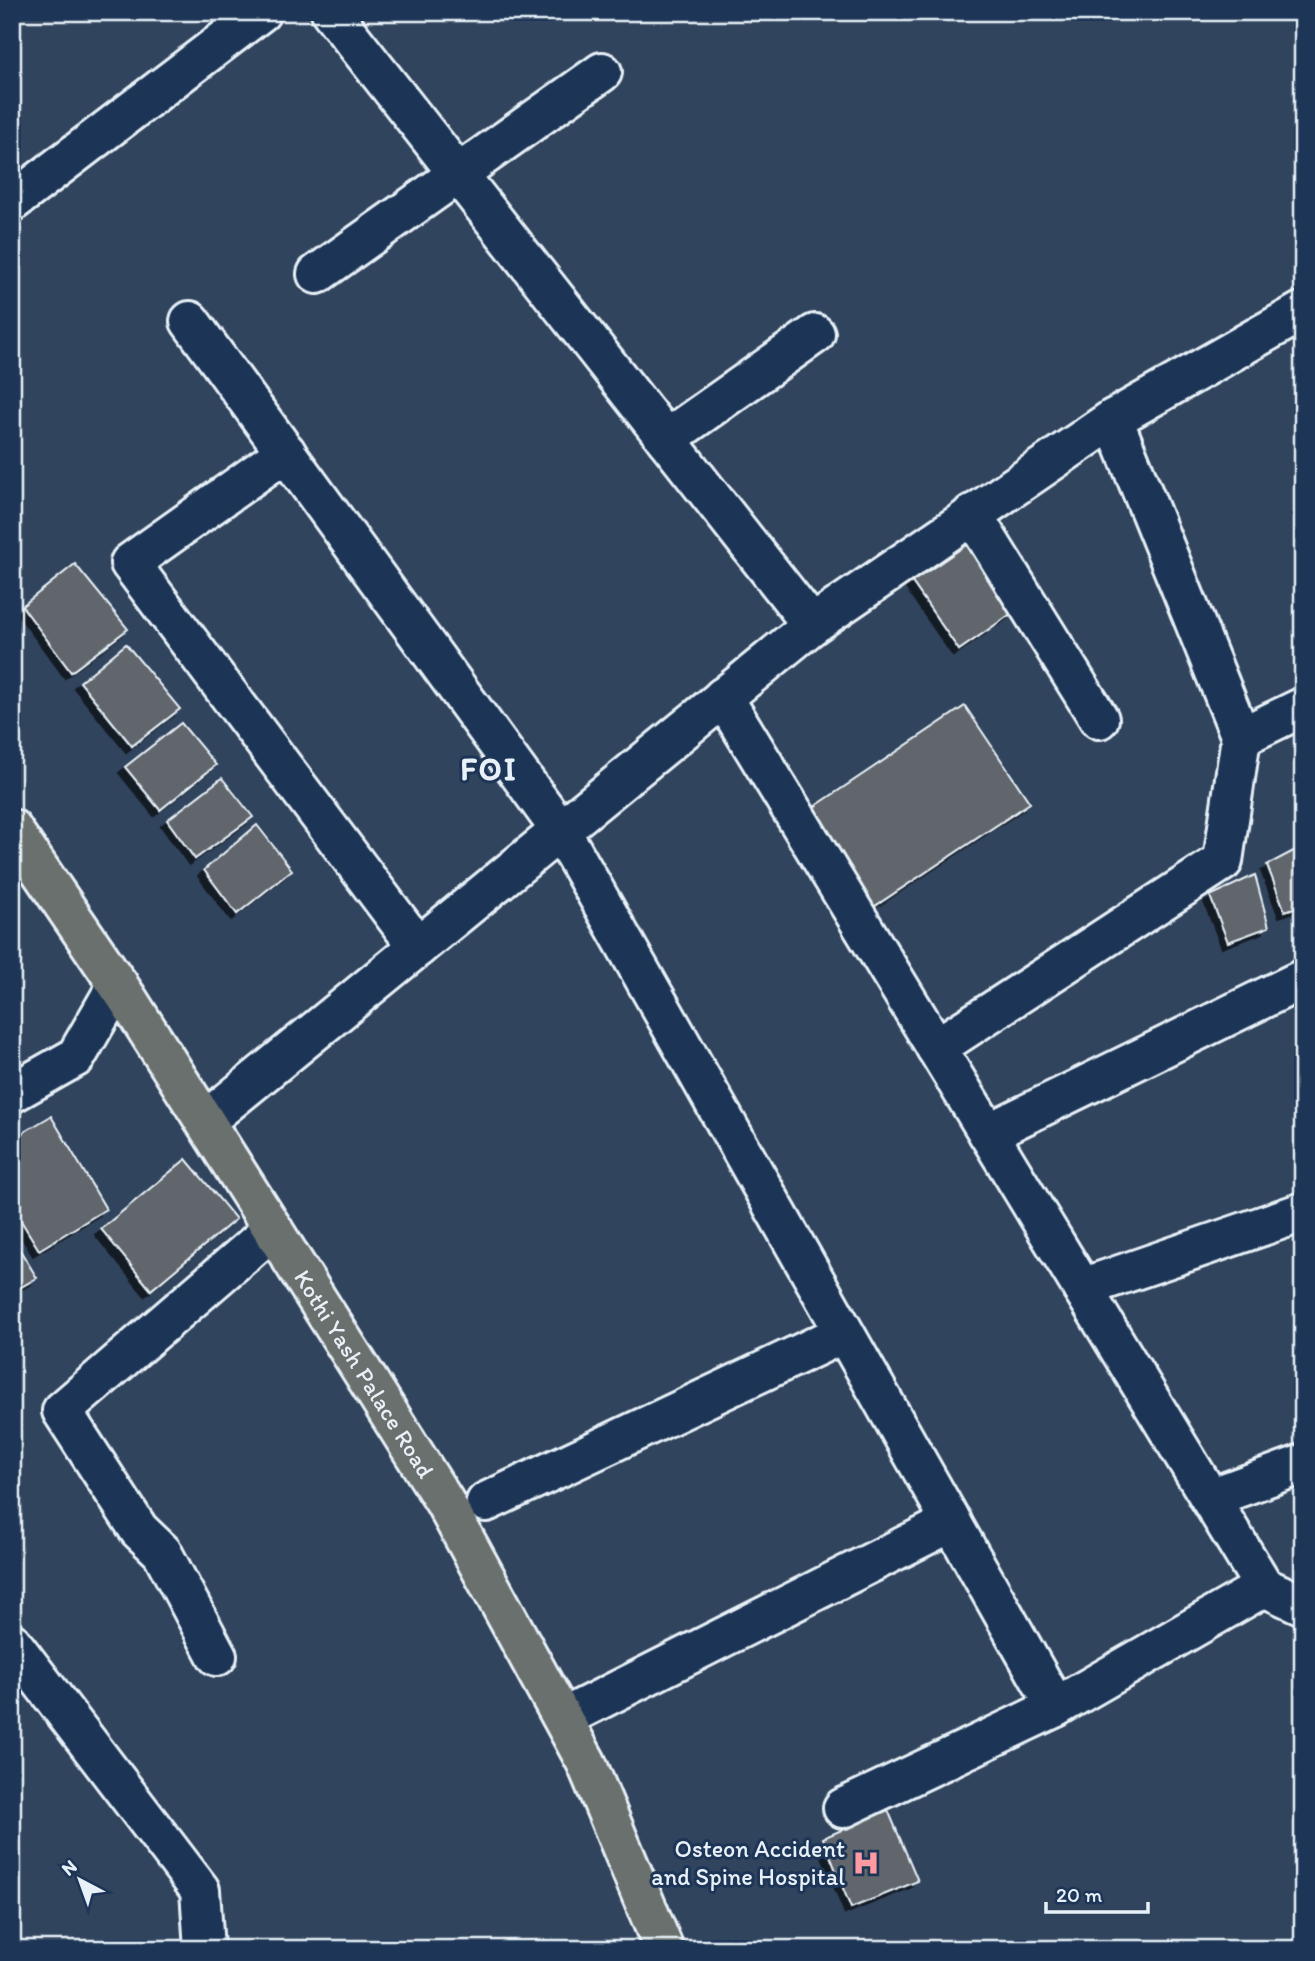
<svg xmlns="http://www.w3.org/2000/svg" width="1315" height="1961" font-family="Itim,sans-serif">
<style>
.building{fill:#61666c;stroke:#e8f1f8;stroke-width:2;filter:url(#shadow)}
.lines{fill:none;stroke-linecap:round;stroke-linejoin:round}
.minor-casing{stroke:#e8f1f8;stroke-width:44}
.major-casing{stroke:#e8f1f8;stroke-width:44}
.minor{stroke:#1d3557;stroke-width:38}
.major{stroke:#6b706d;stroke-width:38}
.labels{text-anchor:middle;stroke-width:6;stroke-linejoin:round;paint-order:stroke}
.street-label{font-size:24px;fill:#e8f1f8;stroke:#1d3557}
.poi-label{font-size:24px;fill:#e8f1f8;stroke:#1d3557;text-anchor:end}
.district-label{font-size:32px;font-weight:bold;letter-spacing:2px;fill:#e8f1f8;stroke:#1d3557}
</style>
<defs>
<filter id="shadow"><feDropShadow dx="-6" dy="6" stdDeviation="0" flood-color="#0009"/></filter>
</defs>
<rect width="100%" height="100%" fill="#31445d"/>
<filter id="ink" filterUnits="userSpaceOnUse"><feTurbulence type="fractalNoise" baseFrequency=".0143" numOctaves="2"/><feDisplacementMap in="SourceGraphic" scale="14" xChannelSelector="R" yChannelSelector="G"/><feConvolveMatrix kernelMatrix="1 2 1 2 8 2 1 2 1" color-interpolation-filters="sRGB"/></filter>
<g filter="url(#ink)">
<g class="building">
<path d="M959,530L1015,611L959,650L903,569Z"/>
<path d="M75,564L128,629L71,672L22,606Z"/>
<path d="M126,644L180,709L132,746L80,682Z"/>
<path d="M965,706L1030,803L866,912L802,815Z"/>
<path d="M181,723L216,765L160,810L125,767Z"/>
<path d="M222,778L253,817L195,859L167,820Z"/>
<path d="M257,825L292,870L237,914L204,870Z"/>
<path d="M1303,846V905L1285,911L1267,865Z"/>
<path d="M1255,875L1269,927L1228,942L1210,896Z"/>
<path d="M51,1116L106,1209L39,1250L12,1206V1139Z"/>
<path d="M186,1159L236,1219L151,1290L101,1229Z"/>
<path d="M12,1237L37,1278L12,1292Z"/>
<path d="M888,1810L918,1881L851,1908L823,1838Z"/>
</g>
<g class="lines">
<defs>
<g id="minor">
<path d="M331,12L812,625"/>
<path d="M12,202L261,12"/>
<path d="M317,274L602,72"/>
<path d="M190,321L561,831L1056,1707"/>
<path d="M666,439L815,334"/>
<path d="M286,452L130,563L418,947"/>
<path d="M972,514L1099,719"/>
<path d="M723,697L1264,1587L1303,1605"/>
<path d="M1241,737L1303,707"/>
<path d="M936,1048L1223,861L1241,737L1113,419"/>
<path d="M12,1093L76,1057L118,984"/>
<path d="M205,1121L812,625L1113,419L1303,311"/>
<path d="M988,1133L1303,979"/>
<path d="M1082,1288L1303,1212"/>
<path d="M1210,1498L1303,1464"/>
<path d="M486,1502L844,1333"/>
<path d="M12,1643L200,1890L204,1949"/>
<path d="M217,1656L162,1552L139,1530L62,1411L273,1229"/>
<path d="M563,1718L952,1522"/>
<path d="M843,1808L1056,1707L1264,1587"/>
</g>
<g id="major">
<path id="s1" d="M12,829L127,998L444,1501L586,1762L664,1949"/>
</g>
</defs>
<use href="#minor" class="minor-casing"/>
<use href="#major" class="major-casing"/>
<use href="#minor" class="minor"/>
<use href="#major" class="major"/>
</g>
</g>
<defs>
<symbol id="hospital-bare" viewBox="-9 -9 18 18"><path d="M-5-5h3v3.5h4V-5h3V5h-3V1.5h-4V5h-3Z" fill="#ff9aa2" stroke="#1d3557" stroke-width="2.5" paint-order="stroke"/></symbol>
</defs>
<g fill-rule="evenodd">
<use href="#hospital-bare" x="847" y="1844" width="38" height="38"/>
</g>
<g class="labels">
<g class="street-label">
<text dy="8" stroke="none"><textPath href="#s1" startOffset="649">Kothi Yash Palace Road</textPath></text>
</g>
<g class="poi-label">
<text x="845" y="1857">Osteon Accident<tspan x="845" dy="28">and Spine Hospital</tspan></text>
</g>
<g class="district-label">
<text x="489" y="780">FOI</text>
</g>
</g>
<rect width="1315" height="1961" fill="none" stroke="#1d3557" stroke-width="42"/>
<rect x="21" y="21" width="1273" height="1919" fill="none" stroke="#e8f1f8" stroke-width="2.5" filter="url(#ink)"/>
<g transform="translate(80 1880) rotate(319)" stroke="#1d3557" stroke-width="5" paint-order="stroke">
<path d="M0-5L12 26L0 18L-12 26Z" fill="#e8f1f8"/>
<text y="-10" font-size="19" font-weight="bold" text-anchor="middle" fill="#e8f1f8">N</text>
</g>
<path d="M1046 1902v10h102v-10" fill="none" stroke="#e8f1f8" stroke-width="3.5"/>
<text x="1056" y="1902" font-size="21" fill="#e8f1f8" stroke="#1d3557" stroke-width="5" paint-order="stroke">20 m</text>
</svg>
